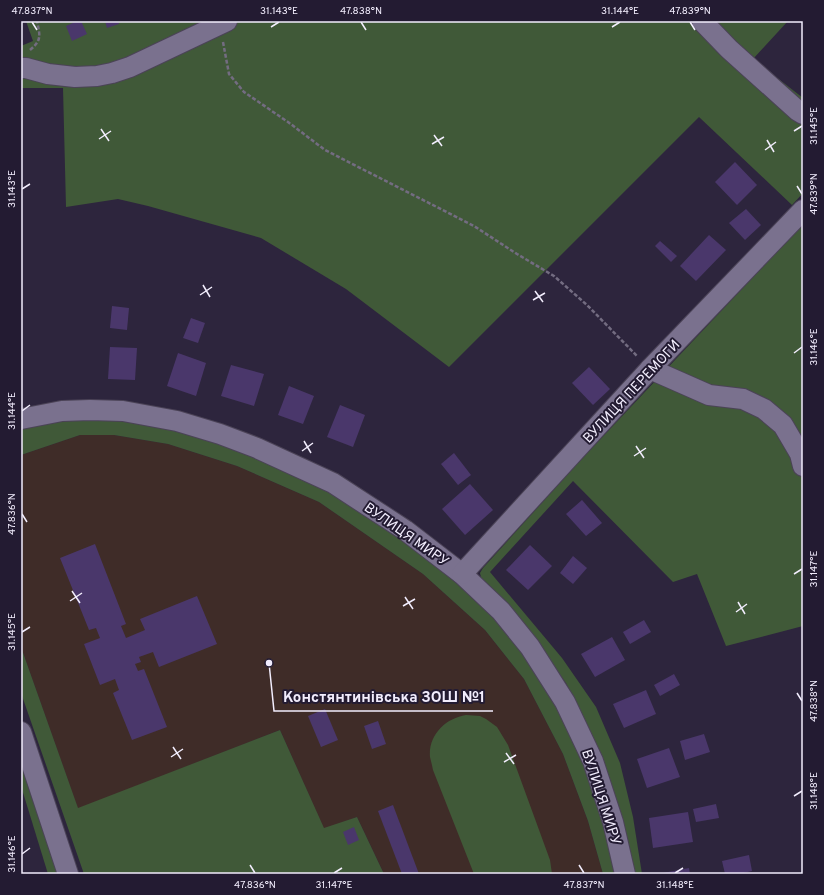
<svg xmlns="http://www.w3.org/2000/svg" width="824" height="895" font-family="Overpass,sans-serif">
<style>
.education{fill:#3f2c28}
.green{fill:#405938}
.building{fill:#4a376b}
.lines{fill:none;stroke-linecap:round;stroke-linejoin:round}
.minor-casing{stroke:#4b4357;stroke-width:22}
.path{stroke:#736c81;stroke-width:2.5;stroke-dasharray:4 2;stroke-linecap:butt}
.minor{stroke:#7a718e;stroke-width:20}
.ticks{fill:none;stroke:#f2edfd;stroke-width:1.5}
.labels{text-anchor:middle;stroke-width:4;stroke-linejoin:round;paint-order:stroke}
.street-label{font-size:14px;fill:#f2edfd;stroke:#231b32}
.leader{fill:none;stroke:#f2edfd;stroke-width:1.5}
.callout-dot{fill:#f2edfd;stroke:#231b32;stroke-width:1.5}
.callout-label{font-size:15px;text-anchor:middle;font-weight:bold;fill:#f2edfd;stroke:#231b32;stroke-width:4;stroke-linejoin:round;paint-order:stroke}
.neatline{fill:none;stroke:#f2edfd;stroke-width:1.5}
.ticks-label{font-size:10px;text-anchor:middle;fill:#f2edfd}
</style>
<rect width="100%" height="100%" fill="#2d253d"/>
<path class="education" d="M80,435H114L168,444L237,466L319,502L423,574L485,630L524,679L563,754L588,821L603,874H384L357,817L324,829L280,730L78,809L21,647V455Z"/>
<g class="green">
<path d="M26,21H788L753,59L803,98V193L792,205L699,117L449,367L346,289L261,238L148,206L118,199L66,207L63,88H21V46L33,41Z"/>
<path d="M803,224V626L726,646L697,574L673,582L573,481L490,572L562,658L596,707L620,763L633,817L642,874H633L625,831L607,771L591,733L566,683L535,640L482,582L480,573L483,568L577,464Z"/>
<path d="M84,415L115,418L190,433L283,466L340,494L459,581L503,626L541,677L582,749L619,874H603L588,821L563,754L524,679L485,630L423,574L319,502L237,466L168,444L114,435H80L21,455V428Z"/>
<path d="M21,647L78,808L280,730L324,828L357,817L384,874H84L21,693Z"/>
<path d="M466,715L480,716L486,719L497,727L508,745L550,860L552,874H474L433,770C432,765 431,761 430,757C428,735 446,718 466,715Z"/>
<path d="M21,762L58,874H48L21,786Z"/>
</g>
<g class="building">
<path d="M77,21H81L87,34L72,41L66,26Z"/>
<path d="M105,21H118L119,24L107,28Z"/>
<path d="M735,162L757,185L737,205L715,182Z"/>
<path d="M746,209L761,225L745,240L729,223Z"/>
<path d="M709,235L726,250L696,281L680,266Z"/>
<path d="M660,241L677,256L671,262L655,246Z"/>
<path d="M112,306L129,308L127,330L110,328Z"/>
<path d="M191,318L205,323L198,343L183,338Z"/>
<path d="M110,347L137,348L135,380L108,379Z"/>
<path d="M178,353L206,363L196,396L167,386Z"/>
<path d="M231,365L264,374L254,406L221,396Z"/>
<path d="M589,367L610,389L593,405L572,383Z"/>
<path d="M289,386L314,396L303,424L278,415Z"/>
<path d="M340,405L365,415L353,447L327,437Z"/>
<path d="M454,453L471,475L458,485L441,464Z"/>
<path d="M470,484L493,510L465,535L442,509Z"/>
<path d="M582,500L602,523L586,536L566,514Z"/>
<path d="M95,544L126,624L121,626L126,638L145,630L140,619L197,596L217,644L159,667L153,652L139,657L141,662L135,664L138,671L144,669L167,727L132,740L113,693L119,690L115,679L100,685L84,644L100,638L96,628L89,630L60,558Z"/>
<path d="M530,545L552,566L528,590L506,570Z"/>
<path d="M573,556L587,568L573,584L560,573Z"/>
<path d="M644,620L651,632L630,644L623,632Z"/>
<path d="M612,637L625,660L595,677L581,654Z"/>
<path d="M674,674L680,685L660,696L654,685Z"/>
<path d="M646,690L656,714L624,728L613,704Z"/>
<path d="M325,709L338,740L321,747L308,716Z"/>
<path d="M378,721L386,744L372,749L364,726Z"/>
<path d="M704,734L710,752L685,760L680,741Z"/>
<path d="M669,748L680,777L647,788L637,759Z"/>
<path d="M716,804L719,818L696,822L693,809Z"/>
<path d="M393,805L419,874H402L378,811Z"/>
<path d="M688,812L693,842L653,848L649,818Z"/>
<path d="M354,827L359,840L348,845L343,832Z"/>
<path d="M749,855L752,871L739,874H725L722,861Z"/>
<path d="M689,868L690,874H663V873Z"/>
</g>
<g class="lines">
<defs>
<g id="minor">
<path d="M702,21L729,49L798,111L803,114"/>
<path d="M21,68H26L48,74L75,77L97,76L112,73L130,67L227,21"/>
<path d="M650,369L709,395L743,399L764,409L783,425L800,454L803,466"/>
<path d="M21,419L62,411L90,410L123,411L177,421L220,434L257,448L333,483L405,530L462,574L501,611L530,647L565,702L593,761L613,822L625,874"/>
<path d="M462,574L650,369L803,210"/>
<path d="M21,732L68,874"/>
</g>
</defs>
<use href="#minor" class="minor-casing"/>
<g class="path">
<path d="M223,42L229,74L244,92L288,122L325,150L474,226L517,254L554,276L587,305L637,356"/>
<path d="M30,50C42,40 40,36 37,21"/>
</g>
<use href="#minor" class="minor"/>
</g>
<path class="ticks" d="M32,22L37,30M361,22L366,30M690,22L695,30M271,27L279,22M612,27L620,22M101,129L109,141M794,131L802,126M434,135L442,146M99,139L111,131M767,140L774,152M432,144L444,137M765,150L776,142M797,186L802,194M22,189L30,184M203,285L210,297M535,291L543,302M200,295L212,287M533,300L545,293M794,353L802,347M22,411L30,405M304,441L311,453M636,446L644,458M302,451L313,443M634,456L646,448M22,514L27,522M794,574L802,569M72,591L80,603M405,597L413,609M70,601L82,593M738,602L745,614M403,606L415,599M736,612L747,604M22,632L30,627M797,693L802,701M173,747L181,759M506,753L514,764M171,757L183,749M504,762L516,755M794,796L802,791M22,854L30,848M250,865L255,873M579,865L584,873M334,873L342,868M675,873L683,868"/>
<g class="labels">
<g class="street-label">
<text transform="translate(631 391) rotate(-47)" y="5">ВУЛИЦЯ ПЕРЕМОГИ</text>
<text transform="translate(407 534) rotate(35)" y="5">ВУЛИЦЯ МИРУ</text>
<text transform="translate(602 797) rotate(72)" y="5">ВУЛИЦЯ МИРУ</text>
</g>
</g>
<path class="leader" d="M269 663L274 711H493"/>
<circle class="callout-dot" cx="269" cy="663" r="4"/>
<g class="callout-label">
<text x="384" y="702">Констянтинівська ЗОШ №1</text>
</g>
<rect width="824" height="895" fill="none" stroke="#231b32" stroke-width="44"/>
<rect x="22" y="22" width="780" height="851" class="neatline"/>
<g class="ticks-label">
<text x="32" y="14">47.837°N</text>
<text x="279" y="14">31.143°E</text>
<text x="361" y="14">47.838°N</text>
<text x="620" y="14">31.144°E</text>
<text x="690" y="14">47.839°N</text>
<text transform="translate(813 126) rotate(-90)" y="4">31.145°E</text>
<text transform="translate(11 189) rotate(-90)" y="4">31.143°E</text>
<text transform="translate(813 194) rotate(-90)" y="4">47.839°N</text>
<text transform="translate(813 347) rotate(-90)" y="4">31.146°E</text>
<text transform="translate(11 411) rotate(-90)" y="4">31.144°E</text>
<text transform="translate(11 514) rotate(-90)" y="4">47.836°N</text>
<text transform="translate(813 569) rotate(-90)" y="4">31.147°E</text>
<text transform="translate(11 632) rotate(-90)" y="4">31.145°E</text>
<text transform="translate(813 701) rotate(-90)" y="4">47.838°N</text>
<text transform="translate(813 791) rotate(-90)" y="4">31.148°E</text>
<text transform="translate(11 854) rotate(-90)" y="4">31.146°E</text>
<text x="255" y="888">47.836°N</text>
<text x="334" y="888">31.147°E</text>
<text x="584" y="888">47.837°N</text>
<text x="675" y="888">31.148°E</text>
</g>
</svg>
